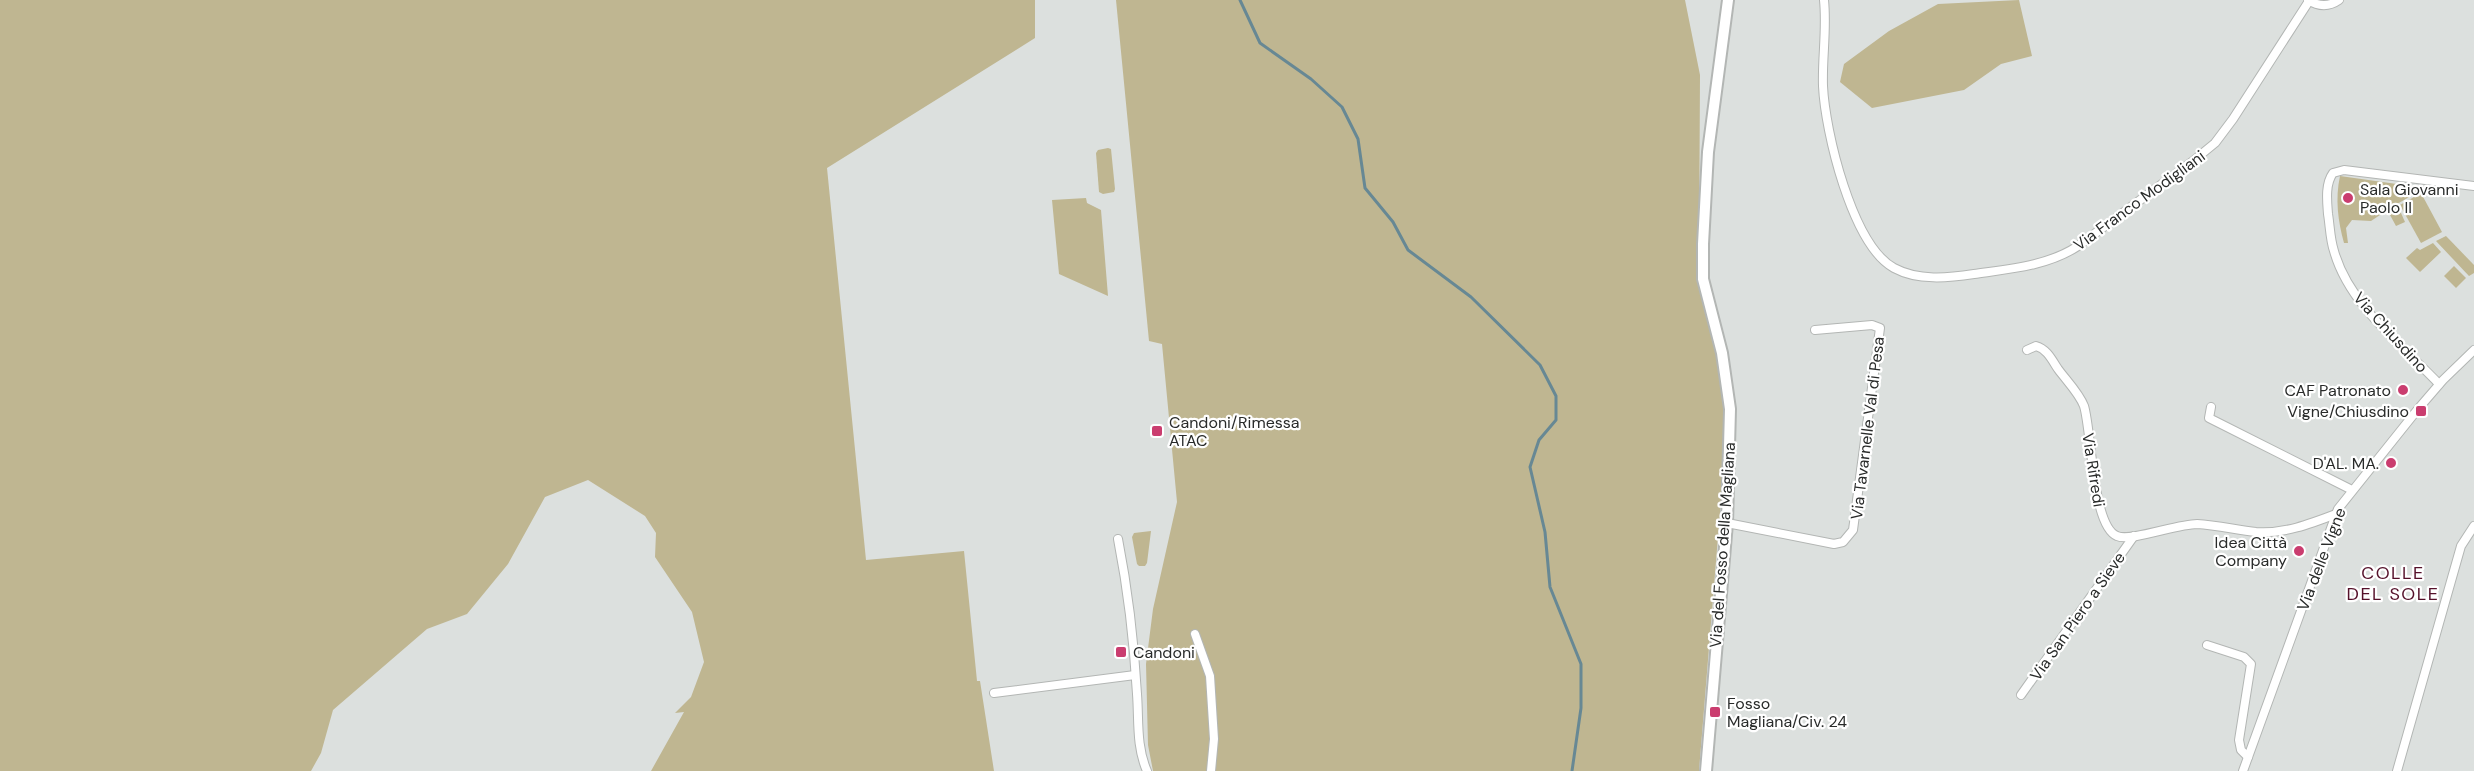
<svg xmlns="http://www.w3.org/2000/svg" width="2474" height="771" font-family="'DM Sans',sans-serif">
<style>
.green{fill:#bfb691}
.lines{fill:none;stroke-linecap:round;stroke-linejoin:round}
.stream{stroke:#678894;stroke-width:3}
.street-casing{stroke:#b3b6b4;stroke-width:10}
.secondary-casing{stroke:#b3b6b4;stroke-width:14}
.street{stroke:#fff;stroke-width:8}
.secondary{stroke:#fff;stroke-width:10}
.poi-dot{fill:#ca3d6f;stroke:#fff;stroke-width:2}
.labels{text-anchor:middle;stroke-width:4.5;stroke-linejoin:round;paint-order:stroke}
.poi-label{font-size:16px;fill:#292b2a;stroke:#fff;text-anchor:start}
.street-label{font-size:16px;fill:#292b2a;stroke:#fff}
.neighbourhood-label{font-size:18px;letter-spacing:1.5px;fill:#55112a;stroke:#fff}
</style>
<rect width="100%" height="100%" fill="#dce0de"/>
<g class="green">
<path d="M0,0H1035V38L827,168L866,560L964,551L977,681H980L994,771H651L684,712L675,713L691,697L704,662L692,612L655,557L656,533L645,516L588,480L545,497L508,564L467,614L427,629L333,710L321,753L311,771H0Z"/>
<path d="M1116,0H1685L1700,75L1699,263L1726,397V438L1699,771H1153L1148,745L1146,664L1153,609L1177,502L1162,344L1149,341Z"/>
<path d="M2019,0L2032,56L2001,64L1964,90L1872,108L1840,82L1844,64L1889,31L1938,4Z"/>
<path d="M1108,148L1111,149L1115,189L1114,192L1103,194L1099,192L1096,153L1098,150Z"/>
<path d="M2340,176L2425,188L2397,204L2405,222L2396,226L2390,215L2383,213L2371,221L2352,220L2346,228L2348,243H2344C2338,221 2335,199 2340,176Z"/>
<path d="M2421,193L2442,232L2421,243L2400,205Z"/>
<path d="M1086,198L1087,203L1101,210L1108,296L1059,274L1052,200Z"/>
<path d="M2446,236L2474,265V273L2469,276L2436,241Z"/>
<path d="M2433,243L2441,252L2420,272L2406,258L2417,248L2420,250Z"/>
<path d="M2454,266L2466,278L2456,288L2444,276Z"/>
<path d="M1151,531L1147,563L1145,566H1139L1137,564L1132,537L1134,533Z"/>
</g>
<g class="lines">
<path class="stream" d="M1240,0L1260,43L1311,79L1342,107L1358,139L1365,188L1393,222L1408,250L1471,297L1540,365L1556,396V420L1539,440L1530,467L1545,532L1550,587L1581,664V708L1572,771"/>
<defs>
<g id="street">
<path d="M1824,0C1827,29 1822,58 1823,86C1825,131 1852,245 1894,268C1918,281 1948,278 1974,274C2009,269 2048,266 2078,246L2193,161L2215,143L2233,119L2309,1"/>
<path d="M2308,0C2319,7 2329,7 2339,0"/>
<path d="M2027,350L2036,346C2047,349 2052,360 2058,369C2066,380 2079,393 2084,406C2092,432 2092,526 2117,536C2130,542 2177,524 2197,524C2217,525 2237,530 2256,532C2284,534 2310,524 2336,514"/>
<path d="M2439,384C2402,345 2349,305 2334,251C2330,239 2330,226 2328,214C2327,201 2325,184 2333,173L2344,170L2474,186"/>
<path d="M2211,407L2209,418L2352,490"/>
<path d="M1727,523L1834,544L1843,542L1853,530L1880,328L1872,325L1815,330"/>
<path d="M1118,539C1128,590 1134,642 1137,694C1139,720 1136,746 1147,771"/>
<path d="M1195,634L1210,676L1214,739L1211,771"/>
<path d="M2207,645L2244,657L2251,664L2239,740L2241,750L2248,757"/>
<path d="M994,693L1135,675"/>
<path d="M2021,695L2134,536"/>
<path d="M2243,771L2338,509L2418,409L2443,380L2474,350"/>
<path d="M2397,771L2461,546L2474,526"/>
</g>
<path id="secondary" d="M1706,771L1727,523L1730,409L1722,353L1703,279V244L1708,152L1728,0"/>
</defs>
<use href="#street" class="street-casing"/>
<use href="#secondary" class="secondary-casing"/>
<use href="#street" class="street"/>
<use href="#secondary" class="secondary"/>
</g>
<g class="poi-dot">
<circle cx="2348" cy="198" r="6"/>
<circle cx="2403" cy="390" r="6"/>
<rect x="2415" y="405" width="12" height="12" rx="3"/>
<rect x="1151" y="425" width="12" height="12" rx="3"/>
<circle cx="2391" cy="463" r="6"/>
<circle cx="2299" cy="551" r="6"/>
<rect x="1115" y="646" width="12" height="12" rx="3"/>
<rect x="1709" y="706" width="12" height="12" rx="3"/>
</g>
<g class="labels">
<g class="poi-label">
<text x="2360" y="195">Sala Giovanni<tspan x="2360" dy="18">Paolo II</tspan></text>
<text x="2391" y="396" text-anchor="end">CAF Patronato</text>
<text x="2409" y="417" text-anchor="end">Vigne/Chiusdino</text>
<text x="1169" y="428">Candoni/Rimessa<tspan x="1169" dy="18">ATAC</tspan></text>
<text x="2379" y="469" text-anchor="end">D'AL. MA.</text>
<text x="2287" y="548" text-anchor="end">Idea Città<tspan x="2287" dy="18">Company</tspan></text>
<text x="1133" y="658">Candoni</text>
<text x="1727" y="709">Fosso<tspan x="1727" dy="18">Magliana/Civ. 24</tspan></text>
</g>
<g class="street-label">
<text transform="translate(2139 200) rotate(-36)" y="6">Via Franco Modigliani</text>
<text transform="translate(2391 332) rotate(48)" y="6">Via Chiusdino</text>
<text transform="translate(1867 428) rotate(-83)" y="6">Via Tavarnelle Val di Pesa</text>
<text transform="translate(2094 470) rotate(81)" y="6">Via Rifredi</text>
<text transform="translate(1722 545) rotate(-86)" y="6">Via del Fosso della Magliana</text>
<text transform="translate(2321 559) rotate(-69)" y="6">Via delle Vigne</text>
<text transform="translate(2077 616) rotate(-55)" y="6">Via San Piero a Sieve</text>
</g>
<g class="neighbourhood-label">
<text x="2393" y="579">COLLE<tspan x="2393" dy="21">DEL SOLE</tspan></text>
</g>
</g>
</svg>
